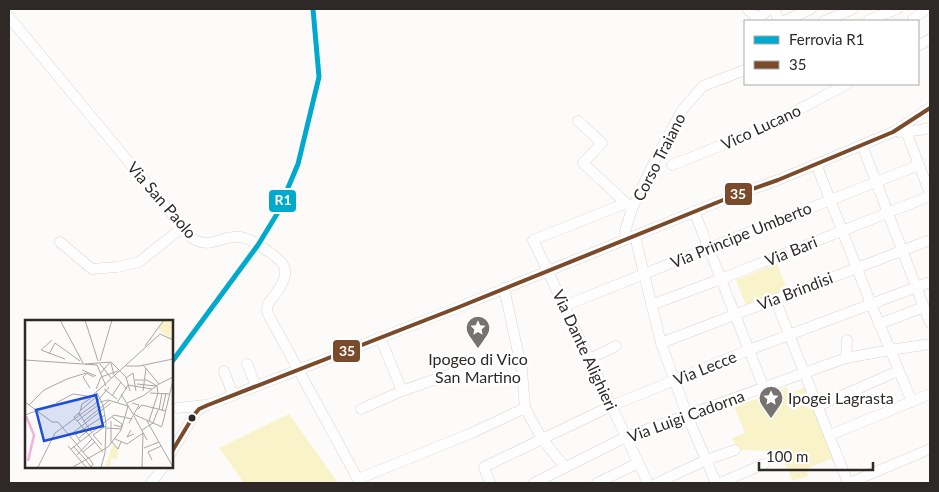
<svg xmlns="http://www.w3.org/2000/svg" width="939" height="492" font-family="Lato,sans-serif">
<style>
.green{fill:#f8f3c9}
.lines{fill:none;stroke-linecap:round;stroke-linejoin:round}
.minor-casing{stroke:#d8d5d3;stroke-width:11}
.minor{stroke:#fffefe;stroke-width:10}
.bus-1-casing{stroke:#fff;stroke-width:8}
.bus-1{stroke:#7a4b2a;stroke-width:4}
.rail-1-casing{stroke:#fff;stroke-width:9}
.rail-1{stroke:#00a9ce;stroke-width:5}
.bus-dot{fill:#2e2927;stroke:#fff;stroke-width:2}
.labels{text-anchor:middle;stroke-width:5;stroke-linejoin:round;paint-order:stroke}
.street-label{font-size:16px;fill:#2e2927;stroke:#fff}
.poi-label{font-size:16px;fill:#2e2927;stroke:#fff}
.inset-river{fill:none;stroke:#eeb3da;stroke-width:2.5}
.inset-road{fill:none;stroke:#aaa7a5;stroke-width:1}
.view{fill:#1d4ed8;fill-opacity:0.15;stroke:#1d4ed8;stroke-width:2.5}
.inset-edge{fill:none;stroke:#2e2927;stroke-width:2.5}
.line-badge{stroke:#fff;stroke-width:2}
.badge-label{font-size:14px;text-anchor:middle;font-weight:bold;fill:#fff}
</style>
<rect width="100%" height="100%" fill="#fdfbf9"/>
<g class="green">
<path d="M777,264L787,289L746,306L736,280Z"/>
<path d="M787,387L789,393L806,387L836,461L833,462L831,459L806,469L808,476L793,481L778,451L739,450L732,438L745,433L734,406L754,400Z"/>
<path d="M289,414L338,483H244L219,448Z"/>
</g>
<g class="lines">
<defs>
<g id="minor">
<path d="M747,9L758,18"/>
<path d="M774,9L779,21"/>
<path d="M9,17L191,237C208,251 222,235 240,237C251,238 275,255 282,263C284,266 286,270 285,274C285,283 273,297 268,304L267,309L268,314L360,483"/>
<path d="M913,19L926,9"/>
<path d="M869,20L897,9"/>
<path d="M755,21L758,18L770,9"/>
<path d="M784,21L811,9"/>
<path d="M824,21L853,9"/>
<path d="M918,46L930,39"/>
<path d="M578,121L602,143L583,163L629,206"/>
<path d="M906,131L930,194"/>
<path d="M899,132L920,130L930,128"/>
<path d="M862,145L930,323"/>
<path d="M816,164L871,304L912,402"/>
<path d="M672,165L762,129L847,84"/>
<path d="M626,203L533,240L648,483"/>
<path d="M694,211L764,388"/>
<path d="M635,236L644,274L661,343L687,415L716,483"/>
<path d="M626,239L625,231L632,209L655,160L683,109L703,86L745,70"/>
<path d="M60,242L92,269L117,267L139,262L183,227"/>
<path d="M504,288L522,371L525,408L542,439L565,467"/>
<path d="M775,299L848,483"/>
<path d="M651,305L721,279L930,196"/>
<path d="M564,306L709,248L919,165"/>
<path d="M879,324L924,307"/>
<path d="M380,337L402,391"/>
<path d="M661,343L930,240"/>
<path d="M846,358L847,340"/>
<path d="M589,359L616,346"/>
<path d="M247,364L256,386"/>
<path d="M224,371L233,395"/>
<path d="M818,406L898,371"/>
<path d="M178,408L205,405"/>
<path d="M361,409L402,391L450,374"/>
<path d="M830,435L930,394"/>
<path d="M171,453L194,415L199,409L208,405L459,307L733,196L778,180L893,132L930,108"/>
<path d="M358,479L472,433L525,408"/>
<path d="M151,483L164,466"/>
<path d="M490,483L484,467L611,406L749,350L930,282"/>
<path d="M534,483L626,437L846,358L890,350L930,344"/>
<path d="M597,483L638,463"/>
<path d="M657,483L706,460L735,450"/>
<path d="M720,483L764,464"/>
<path d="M849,483L930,449"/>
</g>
</defs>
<use href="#minor" class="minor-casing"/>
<use href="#minor" class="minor"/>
<defs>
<path id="bus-1" d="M171,453L194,415L199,409L208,405L459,307L733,196L778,180L893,132L930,108"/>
</defs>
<use href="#bus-1" class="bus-1-casing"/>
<use href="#bus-1" class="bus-1"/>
<defs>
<path id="rail-1" d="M171,363L258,245L277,214L298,164L319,77L313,9"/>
</defs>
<use href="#rail-1" class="rail-1-casing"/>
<use href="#rail-1" class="rail-1"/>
</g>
<defs>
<symbol id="sight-pin" viewBox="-11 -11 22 30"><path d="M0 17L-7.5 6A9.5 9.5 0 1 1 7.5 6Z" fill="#767270" stroke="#fff"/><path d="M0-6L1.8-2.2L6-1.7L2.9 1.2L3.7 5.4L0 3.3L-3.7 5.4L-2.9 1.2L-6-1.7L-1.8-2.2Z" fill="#fff"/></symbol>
</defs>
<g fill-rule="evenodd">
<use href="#sight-pin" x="464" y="314" width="28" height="38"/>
<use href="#sight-pin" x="757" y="384" width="28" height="38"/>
</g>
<circle class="bus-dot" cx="192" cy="418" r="4.5"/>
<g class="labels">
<g class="street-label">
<text transform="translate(761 127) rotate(-25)" y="6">Vico Lucano</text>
<text transform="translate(659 157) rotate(-63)" y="6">Corso Traiano</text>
<text transform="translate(162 200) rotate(49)" y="6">Via San Paolo</text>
<text transform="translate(741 235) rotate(-22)" y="6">Via Principe Umberto</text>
<text transform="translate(791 251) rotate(-22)" y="6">Via Bari</text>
<text transform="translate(795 291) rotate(-21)" y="6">Via Brindisi</text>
<text transform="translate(585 350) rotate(65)" y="6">Via Dante Alighieri</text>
<text transform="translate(705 368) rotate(-22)" y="6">Via Lecce</text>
<text transform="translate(686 416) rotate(-20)" y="6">Via Luigi Cadorna</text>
</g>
<g class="poi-label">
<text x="478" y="365">Ipogeo di Vico<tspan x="478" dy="18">San Martino</tspan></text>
<text x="788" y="404" text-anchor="start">Ipogei Lagrasta</text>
</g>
</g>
<g transform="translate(25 320)">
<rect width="148" height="148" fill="#fdfbf9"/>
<path d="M139,0H147V20L133,9ZM88,124L93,129L92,140L87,138L85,147H80Z" fill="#f8f3c9"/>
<path class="inset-river" d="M1,96L9,115L3,141"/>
<path class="inset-road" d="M35,0L58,43M60,0L73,41M27,20L16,30L40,39M120,26L139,0M24,34L30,23L55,41M0,40L72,45L81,66M75,41L87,0M86,43L89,55L102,69M60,44L86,42L101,57L105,71M75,44L86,58M101,46H114L148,39M57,50L71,56M62,53L58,57L65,68M75,54L85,42M101,58L108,53L111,71M110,60H122L132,66M112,64L131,66M134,64L148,57M71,69L76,57L93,51M79,69L92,79M118,71L121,48M125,73L145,74M96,74L108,94L137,107M67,76L135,14L148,20M87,76L96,62M69,77L72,73L78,85L81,103L80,133L76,147M0,82L27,102H33L63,138M75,82L83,80L103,86M31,83L48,74L62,76M92,83L103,65L127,69M102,83L118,76L134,64L118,45M4,85L19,70L42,59L61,53L69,57M113,89L117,85L141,91M56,90L71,77M134,90L137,73M137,91L141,73M54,93L49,97L78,132M0,95L30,84M54,95L57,84L66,78M55,95L67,113M109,96L122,120M87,97L97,104L96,107L89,105M52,101L72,86M59,101L85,80M122,101L148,147M124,101L133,73L132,66M104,103L114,85L107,83M137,106L148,60M81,108L96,109M106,110L102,117L109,114M117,110L128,103L133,90M51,114L80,95M54,118L67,107M90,119L102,124L118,113M55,121L49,112L86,83M87,122L93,129L96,122M86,123V101M77,125L68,115L81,106M43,126L61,147M48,126L60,139M119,128L134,122M46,129L89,95L107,99M58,132L70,122M52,135L67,119M60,139L66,147L68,144L63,137M127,140L123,132L136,126M13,147L30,113L70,84L84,67M48,147L83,127L96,110L103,86M117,147L118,113"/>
<path class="view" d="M71,75L78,106L19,121L11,90Z"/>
<rect width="148" height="148" class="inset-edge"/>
</g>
<g class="line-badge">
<rect x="724" y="182" width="29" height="24" rx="5" fill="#7a4b2a"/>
<rect x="268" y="189" width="29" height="24" rx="5" fill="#00a9ce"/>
<rect x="332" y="339" width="29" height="24" rx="5" fill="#7a4b2a"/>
</g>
<g class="badge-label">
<text x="738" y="199">35</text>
<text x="283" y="205">R1</text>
<text x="347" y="356">35</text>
</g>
<rect width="939" height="492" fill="none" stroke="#2e2927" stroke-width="20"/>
<rect x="744" y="20" width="175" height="65" fill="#ffffff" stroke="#aba9a9"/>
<rect x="754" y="36" width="25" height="8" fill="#00a9ce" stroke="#aba9a9"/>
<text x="789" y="45" font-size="15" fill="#2e2927">Ferrovia R1</text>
<rect x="754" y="61" width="25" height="8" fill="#7a4b2a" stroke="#aba9a9"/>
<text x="789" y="70" font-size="15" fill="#2e2927">35</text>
<path d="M759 462v8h114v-8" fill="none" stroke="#2e2927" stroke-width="2.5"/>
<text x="766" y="462" font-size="15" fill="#2e2927" stroke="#ffffff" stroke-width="4" paint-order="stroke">100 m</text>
</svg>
